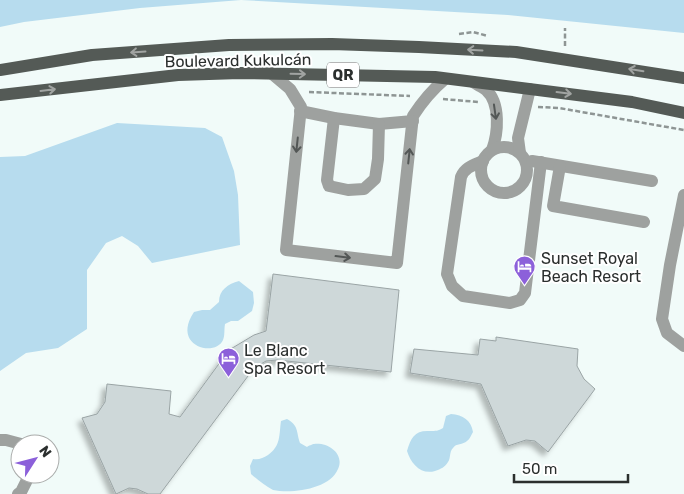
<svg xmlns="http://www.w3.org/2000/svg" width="684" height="494" font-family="Rubik,sans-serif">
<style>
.water{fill:#b7dcee}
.building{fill:#ced8d9;stroke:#9aa4a5;filter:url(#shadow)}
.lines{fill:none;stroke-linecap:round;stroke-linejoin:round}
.path{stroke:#8e9594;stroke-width:2.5;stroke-dasharray:5 2.5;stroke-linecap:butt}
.minor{stroke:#9ea19f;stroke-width:12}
.major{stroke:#545a56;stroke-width:12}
.oneway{stroke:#a1a4a2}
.oneway2{stroke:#535756}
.labels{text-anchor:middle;stroke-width:4;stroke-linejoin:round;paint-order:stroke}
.shield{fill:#fff;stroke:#6b6d6d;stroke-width:1}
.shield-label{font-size:15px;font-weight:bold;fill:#2b2f2e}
.street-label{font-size:16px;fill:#2b2f2e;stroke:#fff}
.poi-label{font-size:16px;fill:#2b2f2e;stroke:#fff;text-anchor:start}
</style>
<defs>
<filter id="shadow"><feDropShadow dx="-4.5" dy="4.5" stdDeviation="2.5" flood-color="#0004"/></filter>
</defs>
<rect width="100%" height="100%" fill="#f1fbf9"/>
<g class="water">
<path d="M0,0H684V33L508,15L241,0L140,8L24,22L0,27Z"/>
<path d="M117,123L205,128L222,137L234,171L238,195L240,245L152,263L138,246L122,236L106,243L87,270V329L58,348L26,353L0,371V157L25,156Z"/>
<path d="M239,281L253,292L254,303L252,311L238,321H231L225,324C224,329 225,336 223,340C215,358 171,346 194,312L202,310H210L219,302C219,290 228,284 239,281Z"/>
<path d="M451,414C463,415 471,420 473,432C471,435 470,439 467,441C463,445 456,443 453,448C449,452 451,458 448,462C445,467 441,469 435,471C421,475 411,464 407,451C411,437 415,430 430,431C436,431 438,431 443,428L446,416Z"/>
<path d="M287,419C299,426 296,431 300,443L307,447C308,446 313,444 314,444C328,442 345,454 338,469C330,489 292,494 273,490C265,486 258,480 251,474L250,466L253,459C259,460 263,458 268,455C281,446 279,435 281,421Z"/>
</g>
<g class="building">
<path d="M273,274L399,290L391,372L277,360L266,361L254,368L160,494H148L137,489L129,488L116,494L82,418L97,414L105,402L107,384L171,391L169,414L180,417L229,350L254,335L266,331Z"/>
<path d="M496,337L578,349L577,366L584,379L595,389L548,452L535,441L526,440L508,446L481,384L410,373L414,349L478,355L480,339L496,341Z"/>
</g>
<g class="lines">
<g class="path">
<path d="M459,34L473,32L488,36"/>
<path d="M565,46V28"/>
<path d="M309,92L410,96"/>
<path d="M443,99L478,102"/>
<path d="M538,107L559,108L684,130"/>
</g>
<g class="minor">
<path d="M271,73L290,89L301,107L286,250L397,263L413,116C422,102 432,90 445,79"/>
<path d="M473,82C477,85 483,87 486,90C501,103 498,134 492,150"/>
<path d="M300,111L334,118L379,124L413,121"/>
<path d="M334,118L327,180L329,186L348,190L364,189L375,179L378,159L379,124"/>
<circle cx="504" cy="170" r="23"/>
<path d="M520,153L518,138L530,89"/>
<path d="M483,161C474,165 465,167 461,177L447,274L452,286L463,296L510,303L520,300L525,293L541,162"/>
<path d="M532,161L652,181"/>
<path d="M560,166L553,206L644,222"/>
<path d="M684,195L670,265L662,319L667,333L684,346"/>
<path d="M0,440H6L21,444"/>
<path d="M18,494L21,492L30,474"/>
</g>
<g class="major">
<path d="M0,70L92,55L229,45L332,44L419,47L516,52L684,78"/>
<path d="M0,95L178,75L240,73L435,77L632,102L684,113"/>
</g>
</g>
<defs><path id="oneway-shaft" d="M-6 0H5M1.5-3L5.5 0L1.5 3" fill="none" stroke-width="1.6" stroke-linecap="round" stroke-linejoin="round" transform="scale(1.25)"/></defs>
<g class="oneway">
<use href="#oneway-shaft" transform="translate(475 50) rotate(-177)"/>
<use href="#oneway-shaft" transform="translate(138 52) rotate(176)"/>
<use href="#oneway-shaft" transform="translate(636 70) rotate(-171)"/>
<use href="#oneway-shaft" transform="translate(298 74) rotate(1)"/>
<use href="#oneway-shaft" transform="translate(48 90) rotate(-7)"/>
<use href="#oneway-shaft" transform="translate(564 93) rotate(7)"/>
</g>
<g class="oneway2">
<use href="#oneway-shaft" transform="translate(495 112) rotate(82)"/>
<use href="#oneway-shaft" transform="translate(297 145) rotate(96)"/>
<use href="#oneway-shaft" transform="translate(409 156) rotate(-84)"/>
<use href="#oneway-shaft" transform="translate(343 257) rotate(7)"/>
</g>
<defs>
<symbol id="hotel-pin" viewBox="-11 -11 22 30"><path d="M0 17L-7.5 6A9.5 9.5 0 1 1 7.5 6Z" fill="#8c60da" stroke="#fff"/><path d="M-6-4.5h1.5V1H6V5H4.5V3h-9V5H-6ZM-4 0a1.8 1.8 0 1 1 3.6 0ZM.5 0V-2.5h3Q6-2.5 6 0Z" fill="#fff"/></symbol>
</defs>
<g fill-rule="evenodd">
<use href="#hotel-pin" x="512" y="254" width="25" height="34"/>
<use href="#hotel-pin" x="216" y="346" width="25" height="34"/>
</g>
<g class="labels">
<rect class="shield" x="327" y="62.5" width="32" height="25" rx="4"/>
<g class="shield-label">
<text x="343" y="80">QR</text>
</g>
<g class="street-label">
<text transform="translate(238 60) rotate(-1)" y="6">Boulevard Kukulcán</text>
</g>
<g class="poi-label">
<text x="541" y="264">Sunset Royal<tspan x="541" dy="18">Beach Resort</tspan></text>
<text x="244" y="356">Le Blanc<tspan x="244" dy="18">Spa Resort</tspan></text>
</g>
</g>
<g transform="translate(35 459) rotate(54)"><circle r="24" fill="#ffffff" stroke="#aaacab"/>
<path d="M0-4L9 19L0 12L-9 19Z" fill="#8c60da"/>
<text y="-8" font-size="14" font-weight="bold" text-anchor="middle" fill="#2b2f2e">N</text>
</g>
<path d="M514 474v8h114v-8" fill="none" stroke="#2b2f2e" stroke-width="2.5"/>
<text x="522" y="474" font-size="15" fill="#2b2f2e" stroke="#ffffff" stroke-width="4" paint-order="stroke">50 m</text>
</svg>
